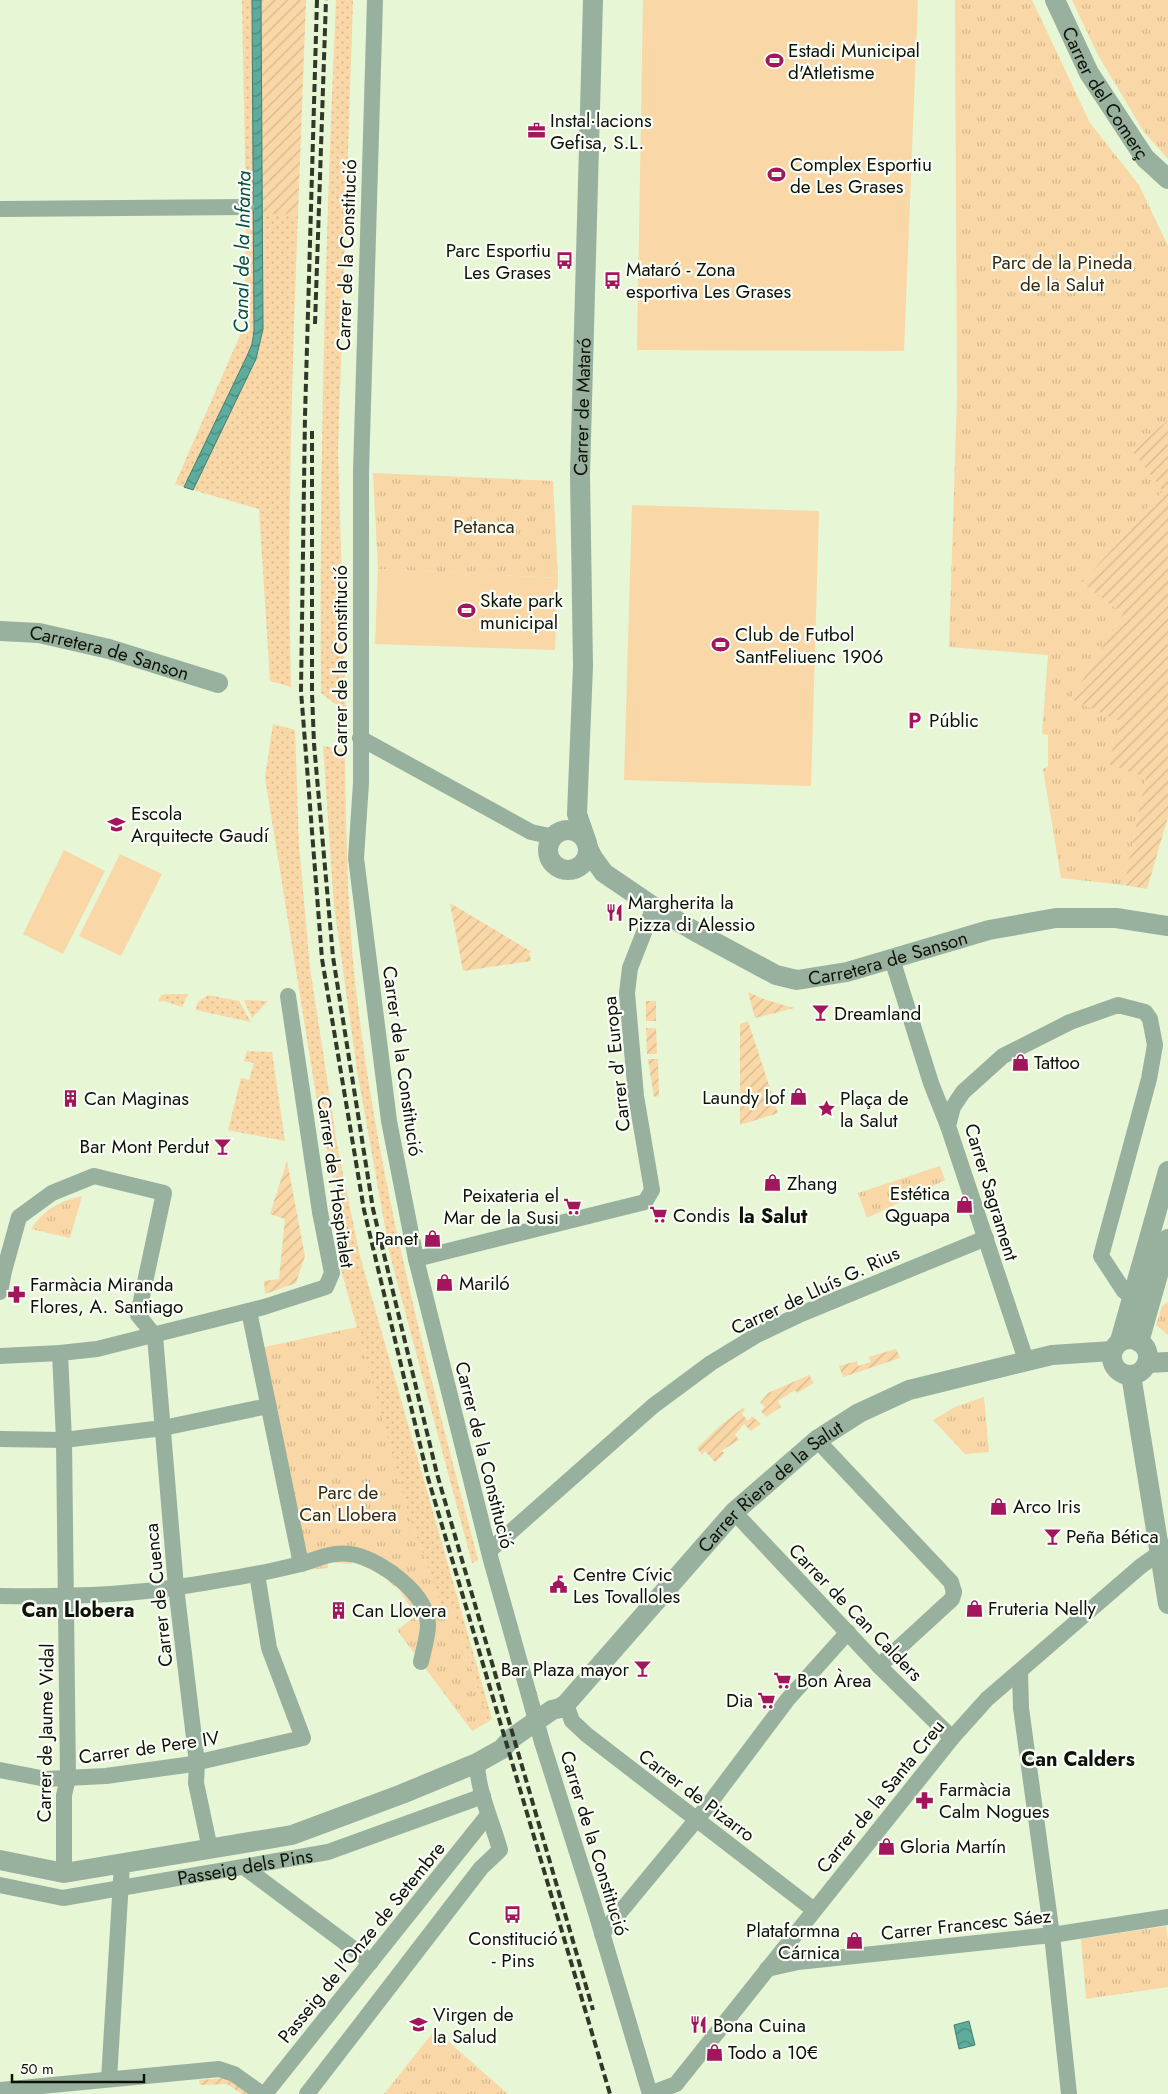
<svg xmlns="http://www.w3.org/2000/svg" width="1168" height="2094" font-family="Jost,sans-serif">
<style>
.grass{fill:url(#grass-dots)}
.park{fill:url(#park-tufts)}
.garden{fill:url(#garden-furrows)}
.pitch{fill:#f9d7a7}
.water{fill:url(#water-waves);stroke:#457e70}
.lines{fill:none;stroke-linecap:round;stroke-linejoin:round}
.minor{stroke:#98b09e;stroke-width:16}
.tertiary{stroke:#98b09e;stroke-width:20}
.rail{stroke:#313829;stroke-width:4;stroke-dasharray:8 4;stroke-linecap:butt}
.minor-bridge{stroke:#98b09e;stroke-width:16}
.labels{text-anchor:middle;stroke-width:4.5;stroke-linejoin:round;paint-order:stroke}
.poi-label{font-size:19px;fill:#0e1308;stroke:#fbfef7;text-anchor:start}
.street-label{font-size:19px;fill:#0e1308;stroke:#fbfef7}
.park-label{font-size:19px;fill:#382810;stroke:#fbfef7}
.water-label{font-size:20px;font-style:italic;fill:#064f44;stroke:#fbfef7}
.neighbourhood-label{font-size:20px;font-weight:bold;fill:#0e1308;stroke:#fbfef7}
</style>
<defs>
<pattern id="grass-dots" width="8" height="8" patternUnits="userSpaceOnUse" patternTransform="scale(1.25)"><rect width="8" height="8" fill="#f9d7a7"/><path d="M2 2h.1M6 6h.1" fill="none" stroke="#d4b88e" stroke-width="1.8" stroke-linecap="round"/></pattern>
<pattern id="park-tufts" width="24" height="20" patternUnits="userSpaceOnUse" patternTransform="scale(1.25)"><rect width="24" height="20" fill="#f9d7a7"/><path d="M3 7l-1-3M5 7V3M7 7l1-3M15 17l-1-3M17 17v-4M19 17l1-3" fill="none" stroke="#d4b88e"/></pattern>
<pattern id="garden-furrows" width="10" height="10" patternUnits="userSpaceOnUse" patternTransform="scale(1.25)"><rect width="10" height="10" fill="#f9d7a7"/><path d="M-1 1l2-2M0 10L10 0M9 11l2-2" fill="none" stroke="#d4b88e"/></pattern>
<pattern id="water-waves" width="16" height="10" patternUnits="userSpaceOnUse" patternTransform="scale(1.25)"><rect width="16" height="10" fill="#5dac9d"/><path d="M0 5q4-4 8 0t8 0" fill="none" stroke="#4b8b7e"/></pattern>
</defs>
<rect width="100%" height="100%" fill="#e7f6d5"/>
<g class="grass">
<path d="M242,0H252L254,331L252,344L247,356L184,487L175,484L244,326L246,207Z"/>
<path d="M336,0H353L338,451L346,712L321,693C319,462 326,231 336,0Z"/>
<path d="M262,214H298C292,372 287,529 291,687L270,681L259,509L193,490L256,359L263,329Z"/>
<path d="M273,724L295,730L299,845L310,968L338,1150L360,1256L492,1719L488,1722L452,1606L442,1609L407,1509L340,1266L347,1248L316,1095L265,777Z"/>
<path d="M323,746L345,750C346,838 347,926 359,1014C382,1200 431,1379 478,1560L472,1563L390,1255L357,1070L334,905Z"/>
<path d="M165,994H189L186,998L182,1007L164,1001L158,1002L161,995Z"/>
<path d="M208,995L239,1001L251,1022L196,1010L197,1003Z"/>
<path d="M244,1000L268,1001L252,1018Z"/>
<path d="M247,1051L272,1052L285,1141L228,1130L241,1078L249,1080L254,1063L244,1061Z"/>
</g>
<g class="park">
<path d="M955,0H1032L1090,123L1139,185L1168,246V420L1132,451L1163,491L1082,583L1123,614L1071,699L1122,722L1146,777L1124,885L1061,878L1043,769L1048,767V735L1042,734L1048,655L949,647L957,397Z"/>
<path d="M1072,0H1168V159L1144,132L1098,55Z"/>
<path d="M373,473L553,481L558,578L378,569Z"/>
<path d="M940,1166L945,1180L867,1218L858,1193Z"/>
<path d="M82,1196L70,1238L31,1229C46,1208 58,1202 82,1196Z"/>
<path d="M1168,1302V1335L1156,1325L1162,1306Z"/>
<path d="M357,1327L407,1509L442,1609L452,1606L488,1722L472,1731L397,1630L416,1616L397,1586L394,1587L382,1573L379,1574L353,1561L351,1564L328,1562V1568L306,1570L260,1348Z"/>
<path d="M984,1397L989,1452L965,1454L933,1420L955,1407Z"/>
<path d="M1166,1926L1168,1940V1987L1086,1999L1081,1939Z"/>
<path d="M435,2030L508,2094H384Z"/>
</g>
<g class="garden">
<path d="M261,0H306L298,214H262Z"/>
<path d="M1168,420V817L1147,889L1124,885L1146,777L1108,764L1121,722L1071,699L1123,614L1082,583L1163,491L1132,451Z"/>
<path d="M450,903L532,952L529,953L531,961L463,971Z"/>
<path d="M748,992L763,999L794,1008L755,1018Z"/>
<rect x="646" y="1001" width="10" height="20"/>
<path d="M748,1021L778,1113L740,1125V1024Z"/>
<path d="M646,1028H656L657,1054H647Z"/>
<path d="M648,1059H658L659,1096L654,1097Z"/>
<path d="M287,1161L305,1256L296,1283L265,1294L264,1281L279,1279L285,1219L270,1214Z"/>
<path d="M896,1349L900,1358L843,1377L839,1366L857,1361L858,1366L871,1362L869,1357Z"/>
<path d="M809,1375L814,1383L797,1393L795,1390L778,1401L781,1407L766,1417L761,1411L765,1407L760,1403L768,1393Z"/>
<path d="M743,1408L745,1410L742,1414L748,1421L752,1416L761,1424L751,1431L744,1424L735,1435L739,1440L721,1451L725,1453L715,1462L705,1451L702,1455L697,1448L721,1425Z"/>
<path d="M226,2078L251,2094H242L227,2084L200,2085L199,2080Z"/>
</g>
<g class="pitch">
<path d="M643,0H918L904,351L637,350Z"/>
<path d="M632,505L819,511L811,786L624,780Z"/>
<path d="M378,569L558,578L555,650L375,644Z"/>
<path d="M64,850L105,871L63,954L23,934Z"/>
<path d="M120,854L162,874L121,956L79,936Z"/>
</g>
<g class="water">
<path d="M252,0H261L263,329L256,359L193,490L184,487L247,356L252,344L254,331Z"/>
<path d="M969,2021L975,2045L959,2049L954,2025Z"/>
</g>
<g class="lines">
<g class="minor">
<path d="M375,0L361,472V783L356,858L389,1121L416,1259L491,1560L529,1695"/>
<path d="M0,209L246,207"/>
<path d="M360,738L531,832L554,837"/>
<path d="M892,959L931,1083L948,1126"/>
<path d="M416,1259L645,1202L652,1190L636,1096L627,993L630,968L654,907"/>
<path d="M0,1292L4,1271L19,1217L52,1193L94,1176L164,1193L138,1315L155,1336L176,1587L197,1763L196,1783L210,1849"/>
<path d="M249,1311L301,1564"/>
<path d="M60,1353L64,1440L68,1778L64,1795V1873"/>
<path d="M0,1356L60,1353L97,1349L264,1307L326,1287L332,1273L320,1212L288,996"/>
<path d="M1026,1360L948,1126L953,1107L963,1092L1003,1056L1070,1022L1118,1005L1145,1012L1150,1019L1155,1045L1149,1079L1101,1256L1124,1291L1133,1298"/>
<path d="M0,1439L64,1440L163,1428L268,1406"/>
<path d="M817,1440L951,1582L954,1592"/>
<path d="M734,1512L879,1666L952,1738"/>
<path d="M489,1551L653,1406L711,1363L757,1335L801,1314L986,1238"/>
<path d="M0,1596C59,1597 119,1596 178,1587C210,1582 243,1577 275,1570C284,1568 292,1566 301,1564C320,1558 335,1550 356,1555C383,1562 428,1594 428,1625C428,1637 423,1651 421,1662"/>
<path d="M879,1666L952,1599L954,1592"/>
<path d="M1020,1671L1021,1708L1052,1935L1069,2094"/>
<path d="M566,1704L572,1721L587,1735L814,1910"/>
<path d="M542,1742L594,1906L650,2094"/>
<path d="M0,1770L46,1779L106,1776L186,1765L303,1738L269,1648L257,1574"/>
<path d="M244,1867L371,1962"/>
<path id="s1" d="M0,1885L63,1898L328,1852L483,1796"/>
<path d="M602,1934L706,1808L788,1699L848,1632"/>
<path d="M767,1969L798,1962L1052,1935L1168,1917"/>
<path d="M109,2079L122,1864"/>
<path d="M0,2090L219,2069L234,2074L262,2094"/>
<path d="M265,2094L488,1815"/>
<path d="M307,2094L481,1868L500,1850C492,1821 478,1793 477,1763"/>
<path d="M650,2094L676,2084L952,1738L987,1699L1141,1566L1168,1547"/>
</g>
<g class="tertiary">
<path id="s2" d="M1055,0L1089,73L1145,158L1168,179"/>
<path id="s3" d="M0,631L39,633L109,649L218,683"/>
<circle cx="568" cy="850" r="20"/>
<path id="s4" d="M587,843L577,814L583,666L580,475L593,0"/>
<path id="s5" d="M588,848L593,858L604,873L654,907L696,932L776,975L797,980L847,972L989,930L1056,918H1116L1168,926"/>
<circle cx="1130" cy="1357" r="18"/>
<path d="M1120,1341L1168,1171"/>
<path d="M1139,1342L1168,1239"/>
<path d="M1147,1363L1168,1362"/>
<path d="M1131,1375L1168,1604"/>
<path id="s6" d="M0,1860L64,1873L292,1835L402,1794L477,1763L502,1749L512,1738L552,1710L560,1708L566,1704L734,1512L817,1440L859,1413L909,1390L1052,1355L1112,1351"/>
</g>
<g class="rail">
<path d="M317,0L305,416L301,691L322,959L364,1210L428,1478L610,2094"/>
<path d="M315,324L326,0"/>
<path d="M312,431V693L314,744L333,957L373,1209L437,1474L593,2010"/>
</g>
<path class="minor-bridge" d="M529,1695L542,1742"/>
</g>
<defs>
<symbol id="stadium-bare" viewBox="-9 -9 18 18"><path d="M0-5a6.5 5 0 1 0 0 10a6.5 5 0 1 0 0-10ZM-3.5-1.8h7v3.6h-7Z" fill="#a4165b" stroke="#fbfef7" stroke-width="2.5" paint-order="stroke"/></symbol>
<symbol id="office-bare" viewBox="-9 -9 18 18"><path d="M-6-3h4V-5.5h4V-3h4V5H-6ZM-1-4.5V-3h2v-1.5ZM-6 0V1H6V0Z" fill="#a4165b" stroke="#fbfef7" stroke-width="2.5" paint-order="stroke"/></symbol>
<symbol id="bus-bare" viewBox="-9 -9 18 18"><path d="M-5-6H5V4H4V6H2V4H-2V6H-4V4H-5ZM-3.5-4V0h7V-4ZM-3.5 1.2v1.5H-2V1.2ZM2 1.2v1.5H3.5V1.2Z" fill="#a4165b" stroke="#fbfef7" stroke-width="2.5" paint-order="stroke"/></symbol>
<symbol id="parking-bare" viewBox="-9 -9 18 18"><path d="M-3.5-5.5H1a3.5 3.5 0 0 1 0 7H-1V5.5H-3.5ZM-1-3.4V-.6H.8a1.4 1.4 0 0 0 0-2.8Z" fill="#a4165b" stroke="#fbfef7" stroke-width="2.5" paint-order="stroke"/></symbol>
<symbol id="school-bare" viewBox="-9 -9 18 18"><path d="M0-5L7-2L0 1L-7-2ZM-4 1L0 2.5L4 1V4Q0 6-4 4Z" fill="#a4165b" stroke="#fbfef7" stroke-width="2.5" paint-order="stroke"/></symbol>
<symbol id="restaurant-bare" viewBox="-9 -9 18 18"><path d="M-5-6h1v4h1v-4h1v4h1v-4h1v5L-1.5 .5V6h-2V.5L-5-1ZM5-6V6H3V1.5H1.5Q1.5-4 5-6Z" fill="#a4165b" stroke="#fbfef7" stroke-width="2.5" paint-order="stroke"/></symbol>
<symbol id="bar-bare" viewBox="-9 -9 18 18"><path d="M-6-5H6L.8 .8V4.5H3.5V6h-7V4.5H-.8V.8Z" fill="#a4165b" stroke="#fbfef7" stroke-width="2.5" paint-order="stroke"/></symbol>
<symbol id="shop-bare" viewBox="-9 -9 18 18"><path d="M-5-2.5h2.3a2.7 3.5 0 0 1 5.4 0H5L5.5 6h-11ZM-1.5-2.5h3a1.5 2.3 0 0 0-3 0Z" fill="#a4165b" stroke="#fbfef7" stroke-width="2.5" paint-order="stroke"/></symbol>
<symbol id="building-bare" viewBox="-9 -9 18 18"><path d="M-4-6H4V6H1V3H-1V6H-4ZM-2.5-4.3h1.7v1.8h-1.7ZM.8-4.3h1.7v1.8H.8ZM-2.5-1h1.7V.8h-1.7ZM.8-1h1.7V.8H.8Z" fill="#a4165b" stroke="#fbfef7" stroke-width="2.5" paint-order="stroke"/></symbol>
<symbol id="sight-bare" viewBox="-9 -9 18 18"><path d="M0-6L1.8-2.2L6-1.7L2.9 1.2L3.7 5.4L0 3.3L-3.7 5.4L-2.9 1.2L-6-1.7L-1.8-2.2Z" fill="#a4165b" stroke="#fbfef7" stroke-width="2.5" paint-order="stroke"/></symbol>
<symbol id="supermarket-bare" viewBox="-9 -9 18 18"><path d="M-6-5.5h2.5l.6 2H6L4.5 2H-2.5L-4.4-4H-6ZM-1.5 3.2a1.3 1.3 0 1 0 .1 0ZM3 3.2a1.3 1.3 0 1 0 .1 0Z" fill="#a4165b" stroke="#fbfef7" stroke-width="2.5" paint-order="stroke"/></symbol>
<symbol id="pharmacy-bare" viewBox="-9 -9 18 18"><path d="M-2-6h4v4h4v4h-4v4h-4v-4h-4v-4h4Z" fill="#a4165b" stroke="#fbfef7" stroke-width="2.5" paint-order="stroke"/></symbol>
<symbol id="civic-bare" viewBox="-9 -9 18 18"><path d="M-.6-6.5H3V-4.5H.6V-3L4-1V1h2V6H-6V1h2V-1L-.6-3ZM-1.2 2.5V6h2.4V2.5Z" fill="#a4165b" stroke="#fbfef7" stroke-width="2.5" paint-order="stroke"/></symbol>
</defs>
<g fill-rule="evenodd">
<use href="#stadium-bare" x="762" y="48" width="25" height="25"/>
<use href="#office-bare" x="524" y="118" width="25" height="25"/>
<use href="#stadium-bare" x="764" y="162" width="25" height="25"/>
<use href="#bus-bare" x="552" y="248" width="25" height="25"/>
<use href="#bus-bare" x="600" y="268" width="25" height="25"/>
<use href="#stadium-bare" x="454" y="598" width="25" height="25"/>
<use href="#stadium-bare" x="708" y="632" width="25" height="25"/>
<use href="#parking-bare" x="902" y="708" width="25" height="25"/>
<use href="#school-bare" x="104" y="812" width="25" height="25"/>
<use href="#restaurant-bare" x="602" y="900" width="25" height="25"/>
<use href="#bar-bare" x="808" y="1000" width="25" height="25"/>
<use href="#shop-bare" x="1008" y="1050" width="25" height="25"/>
<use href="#shop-bare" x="786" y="1084" width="25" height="25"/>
<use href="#building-bare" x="58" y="1086" width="25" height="25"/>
<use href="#sight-bare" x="814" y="1096" width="25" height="25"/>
<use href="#bar-bare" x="210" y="1134" width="25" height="25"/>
<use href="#shop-bare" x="760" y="1170" width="25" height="25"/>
<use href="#shop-bare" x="952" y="1192" width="25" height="25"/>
<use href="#supermarket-bare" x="560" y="1194" width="25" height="25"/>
<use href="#supermarket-bare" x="646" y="1202" width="25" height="25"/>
<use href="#shop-bare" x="420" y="1226" width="25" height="25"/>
<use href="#shop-bare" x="432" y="1270" width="25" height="25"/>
<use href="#pharmacy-bare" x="4" y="1282" width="25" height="25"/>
<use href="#shop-bare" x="986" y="1494" width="25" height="25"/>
<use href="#bar-bare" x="1040" y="1524" width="25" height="25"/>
<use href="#civic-bare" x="546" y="1572" width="25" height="25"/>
<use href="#shop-bare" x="962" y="1596" width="25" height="25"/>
<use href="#building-bare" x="326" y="1598" width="25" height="25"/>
<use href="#bar-bare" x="630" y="1656" width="25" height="25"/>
<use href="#supermarket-bare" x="770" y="1668" width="25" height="25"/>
<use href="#supermarket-bare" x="754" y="1688" width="25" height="25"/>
<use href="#pharmacy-bare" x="912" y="1788" width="25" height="25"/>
<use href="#shop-bare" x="874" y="1834" width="25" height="25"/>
<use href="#bus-bare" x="500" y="1902" width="25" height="25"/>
<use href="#shop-bare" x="842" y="1928" width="25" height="25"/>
<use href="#school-bare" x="406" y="2012" width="25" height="25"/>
<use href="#restaurant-bare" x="686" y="2012" width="25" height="25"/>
<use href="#shop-bare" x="702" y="2040" width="25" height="25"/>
</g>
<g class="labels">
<g class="poi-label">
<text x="788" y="57">Estadi Municipal<tspan x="788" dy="22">d'Atletisme</tspan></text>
<text x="550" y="127">Instal·lacions<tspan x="550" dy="22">Gefisa, S.L.</tspan></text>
<text x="790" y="171">Complex Esportiu<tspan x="790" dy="22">de Les Grases</tspan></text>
<text x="551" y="257" text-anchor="end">Parc Esportiu<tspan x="551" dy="22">Les Grases</tspan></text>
<text x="626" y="276">Mataró - Zona<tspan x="626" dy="22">esportiva Les Grases</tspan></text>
<text x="480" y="607">Skate park<tspan x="480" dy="22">municipal</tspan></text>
<text x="735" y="641">Club de Futbol<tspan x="735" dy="22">SantFeliuenc 1906</tspan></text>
<text x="929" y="727">Públic</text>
<text x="131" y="820">Escola<tspan x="131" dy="22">Arquitecte Gaudí</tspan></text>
<text x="628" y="909">Margherita la<tspan x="628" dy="22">Pizza di Alessio</tspan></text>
<text x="834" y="1020">Dreamland</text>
<text x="1034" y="1069">Tattoo</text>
<text x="785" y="1104" text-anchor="end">Laundy lof</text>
<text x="84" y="1105">Can Maginas</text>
<text x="840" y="1105">Plaça de<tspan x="840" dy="22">la Salut</tspan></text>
<text x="209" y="1153" text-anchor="end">Bar Mont Perdut</text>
<text x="787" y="1190">Zhang</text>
<text x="950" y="1200" text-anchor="end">Estética<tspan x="950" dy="22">Qguapa</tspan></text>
<text x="559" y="1202" text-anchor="end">Peixateria el<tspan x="559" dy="22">Mar de la Susi</tspan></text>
<text x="673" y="1222">Condis</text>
<text x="418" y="1245" text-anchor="end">Panet</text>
<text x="459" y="1290">Mariló</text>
<text x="30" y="1291">Farmàcia Miranda<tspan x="30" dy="22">Flores, A. Santiago</tspan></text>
<text x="1013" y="1513">Arco Iris</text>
<text x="1066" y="1543">Peña Bética</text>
<text x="573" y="1581">Centre Cívic<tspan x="573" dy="22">Les Tovalloles</tspan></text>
<text x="988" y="1615">Fruteria Nelly</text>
<text x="352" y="1617">Can Llovera</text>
<text x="629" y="1676" text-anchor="end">Bar Plaza mayor</text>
<text x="797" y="1687">Bon Àrea</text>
<text x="753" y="1707" text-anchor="end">Dia</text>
<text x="939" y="1796">Farmàcia<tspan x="939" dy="22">Calm Nogues</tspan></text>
<text x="900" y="1853">Gloria Martín</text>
<text x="840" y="1937" text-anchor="end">Plataformna<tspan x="840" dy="22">Cárnica</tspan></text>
<text x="513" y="1945" text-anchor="middle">Constitució<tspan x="513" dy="22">- Pins</tspan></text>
<text x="433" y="2021">Virgen de<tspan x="433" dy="22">la Salud</tspan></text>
<text x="713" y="2032">Bona Cuina</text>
<text x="728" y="2059">Todo a 10€</text>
</g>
<g class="street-label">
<text dy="7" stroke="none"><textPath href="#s2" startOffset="106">Carrer del Comerç</textPath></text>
<text transform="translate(346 255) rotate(-88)" y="7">Carrer de la Constitució</text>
<text dy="7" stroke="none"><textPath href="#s4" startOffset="438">Carrer de Mataró</textPath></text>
<text dy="7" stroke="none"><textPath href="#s3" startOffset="112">Carretera de Sanson</textPath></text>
<text transform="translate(340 661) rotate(-90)" y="7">Carrer de la Constitució</text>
<text dy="7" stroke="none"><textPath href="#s5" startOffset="345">Carretera de Sanson</textPath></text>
<text transform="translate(403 1061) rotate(82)" y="7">Carrer de la Constitució</text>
<text transform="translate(616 1064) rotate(-96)" y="7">Carrer d' Europa</text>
<text transform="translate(336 1182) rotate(82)" y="7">Carrer de l'Hospitalet</text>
<text transform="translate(992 1192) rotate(73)" y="7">Carrer Sagrament</text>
<text transform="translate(815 1290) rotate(-25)" y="7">Carrer de Lluís G. Rius</text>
<text transform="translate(485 1455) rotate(76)" y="7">Carrer de la Constitució</text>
<text dy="7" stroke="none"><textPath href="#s6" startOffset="902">Carrer Riera de la Salut</textPath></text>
<text transform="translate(158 1595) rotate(-96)" y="7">Carrer de Cuenca</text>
<text transform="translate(856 1612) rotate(46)" y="7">Carrer de Can Calders</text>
<text transform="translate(45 1733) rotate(-89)" y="7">Carrer de Jaume Vidal</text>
<text transform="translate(149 1747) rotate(-8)" y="7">Carrer de Pere IV</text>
<text transform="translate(697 1795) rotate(37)" y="7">Carrer de Pizarro</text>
<text transform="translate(880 1796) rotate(-51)" y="7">Carrer de la Santa Creu</text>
<text transform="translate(595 1843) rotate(73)" y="7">Carrer de la Constitució</text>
<text dy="7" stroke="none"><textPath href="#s1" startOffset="249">Passeig dels Pins</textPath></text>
<text transform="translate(966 1924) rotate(-6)" y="7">Carrer Francesc Sáez</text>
<text transform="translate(361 1942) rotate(-51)" y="7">Passeig de l'Onze de Setembre</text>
</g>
<g class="park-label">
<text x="1062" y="269">Parc de la Pineda<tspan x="1062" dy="22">de la Salut</tspan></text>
<text x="484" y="533">Petanca</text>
<text x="348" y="1499">Parc de<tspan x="348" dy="22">Can Llobera</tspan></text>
</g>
<g class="water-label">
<text transform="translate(242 252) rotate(-89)" y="7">Canal de la Infanta</text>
</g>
<g class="neighbourhood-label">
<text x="773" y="1223">la Salut</text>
<text x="78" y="1617">Can Llobera</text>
<text x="1078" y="1766">Can Calders</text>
</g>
</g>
<path d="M12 2074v8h132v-8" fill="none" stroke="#0e1308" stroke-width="2.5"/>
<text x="20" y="2074" font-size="15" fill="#0e1308" stroke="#fbfef7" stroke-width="4" paint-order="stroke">50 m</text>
</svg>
